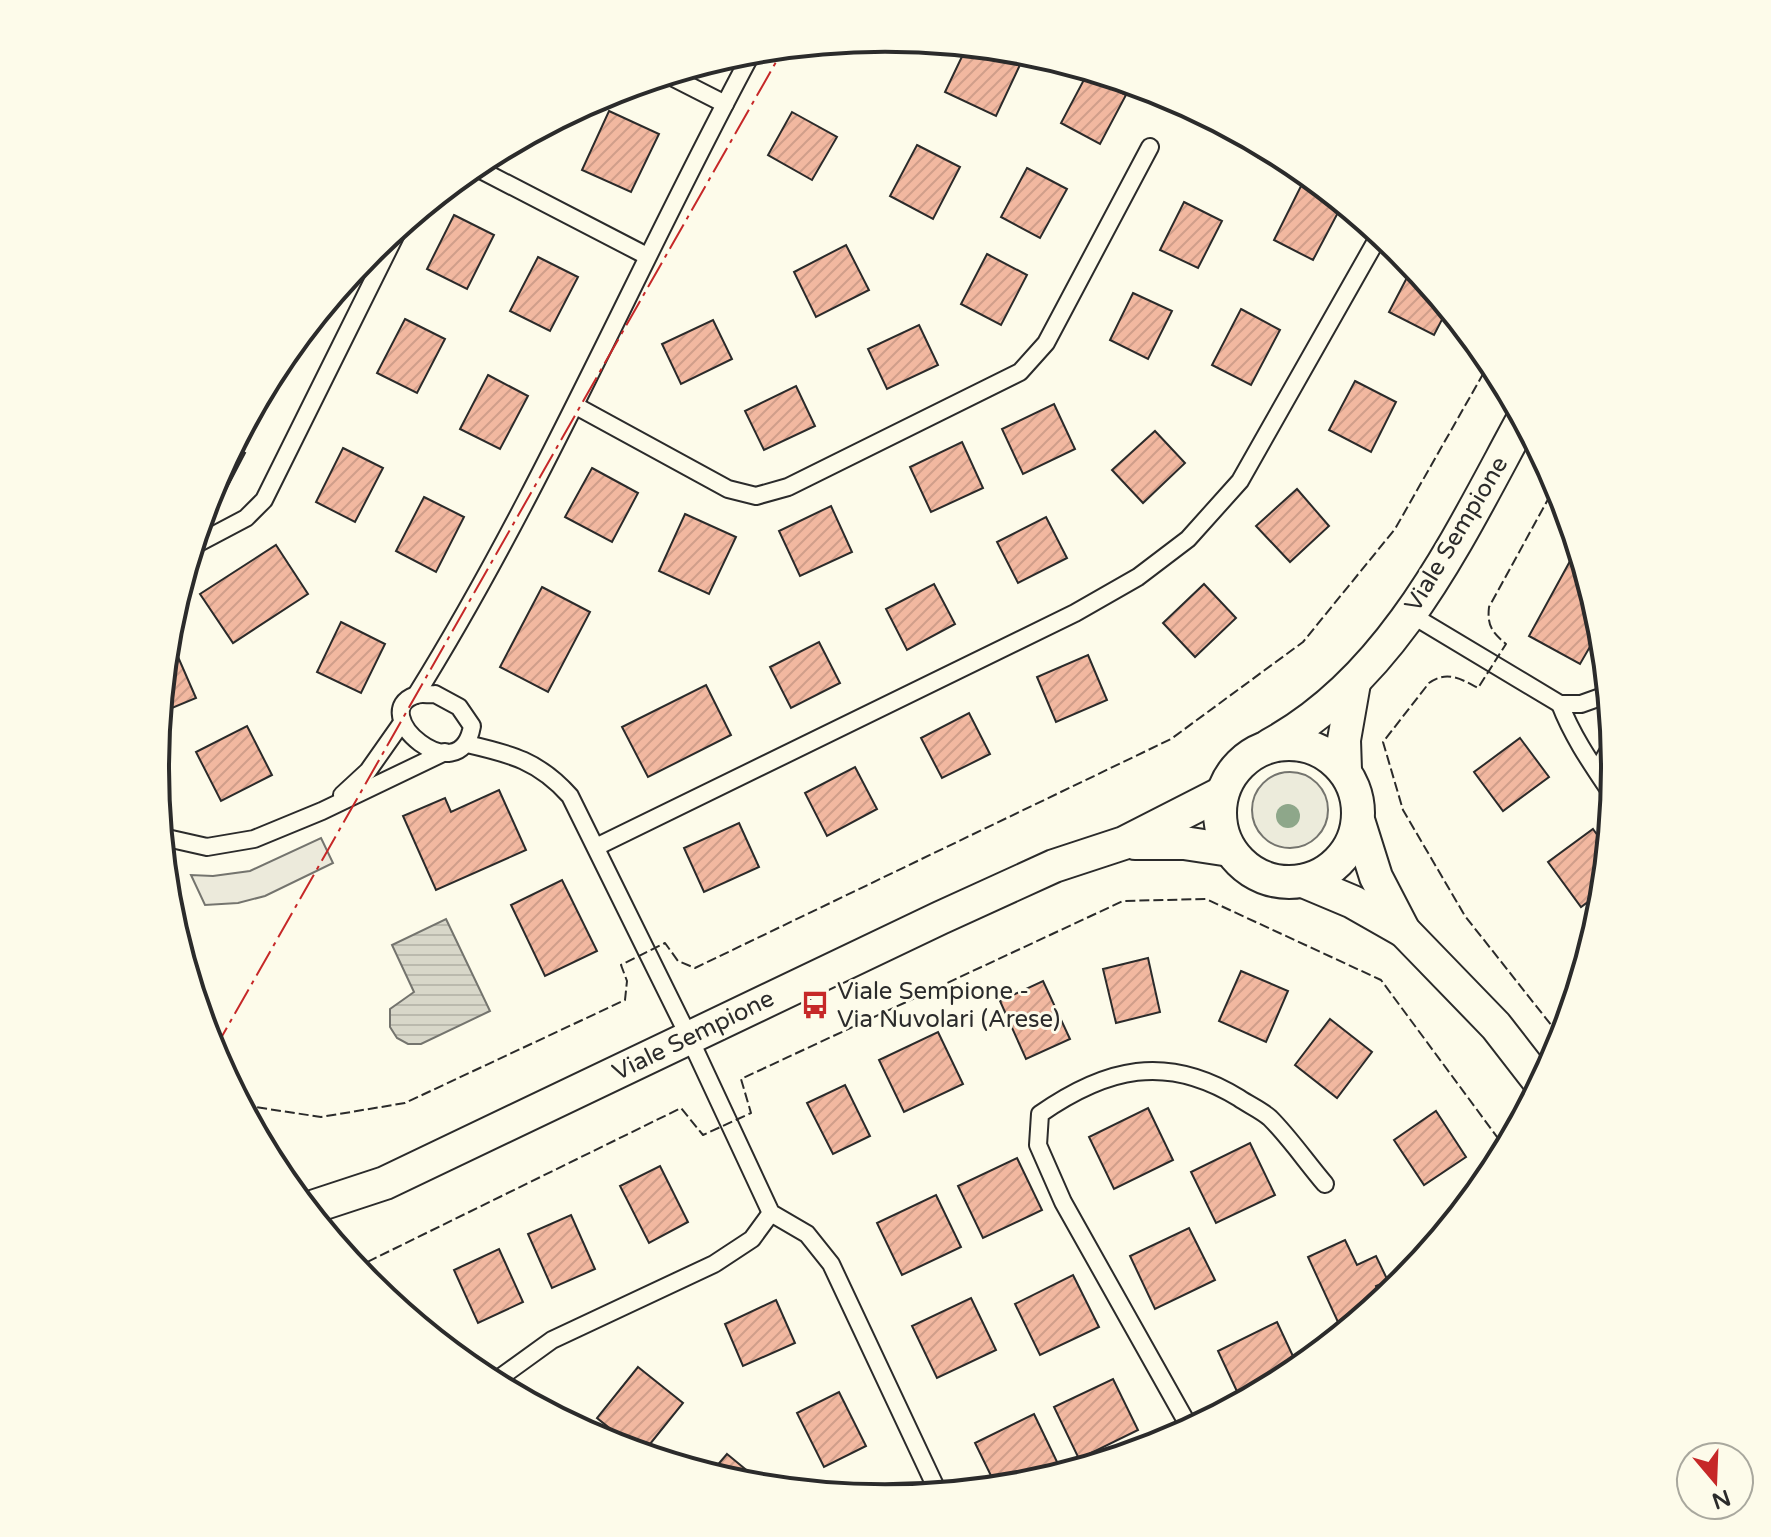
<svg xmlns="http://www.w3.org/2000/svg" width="1771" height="1537" font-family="'Varela Round',sans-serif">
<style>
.green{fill:#ecebdb;stroke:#74746e;stroke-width:2}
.parking{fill:#eceadb;stroke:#74746e;stroke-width:2}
.water{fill:url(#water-rules);stroke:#74746e;stroke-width:2}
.building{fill:url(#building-hatch);stroke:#2b2b2b;stroke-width:2}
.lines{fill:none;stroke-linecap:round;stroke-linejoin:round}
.lane-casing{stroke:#2b2b2b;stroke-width:20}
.street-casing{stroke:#2b2b2b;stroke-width:36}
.lane{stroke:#fdfbea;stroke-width:16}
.street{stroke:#fdfbea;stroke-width:32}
.fence{stroke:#2b2b2b;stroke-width:2;stroke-dasharray:10 4;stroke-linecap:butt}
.power{stroke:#c62828;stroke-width:2;stroke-dasharray:28 6 4 6;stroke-linecap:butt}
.tree{fill:#8ea78a}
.labels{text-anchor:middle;stroke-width:6;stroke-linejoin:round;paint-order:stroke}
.street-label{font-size:24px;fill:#2b2b2b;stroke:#fdfbea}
.poi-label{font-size:24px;fill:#2b2b2b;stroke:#fdfbea;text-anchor:start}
.rim{fill:none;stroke:#2b2b2b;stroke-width:4}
</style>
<defs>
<pattern id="water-rules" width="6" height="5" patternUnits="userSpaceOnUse" patternTransform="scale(2)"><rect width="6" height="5" fill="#d8d7c9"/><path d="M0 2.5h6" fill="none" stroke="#bab9ad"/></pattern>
<pattern id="building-hatch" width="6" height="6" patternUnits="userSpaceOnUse" patternTransform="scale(2)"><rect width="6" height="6" fill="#f2b8a0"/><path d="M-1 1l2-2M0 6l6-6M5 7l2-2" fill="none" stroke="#d09e8a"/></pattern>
</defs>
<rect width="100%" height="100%" fill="#fdfbea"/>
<circle class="green" cx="1290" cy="810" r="38"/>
<path class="parking" d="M321,838L333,863L265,896L238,903L205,905L191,875L213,876L250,871Z"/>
<path class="water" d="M446,919L490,1011L421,1044H408L397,1038L390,1027V1009L414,992L392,945Z"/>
<g class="building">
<path d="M967,46L1026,52L996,116L945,92Z"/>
<path d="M1087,74L1126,95L1100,144L1061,123Z"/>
<path d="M609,111L659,134L631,192L582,170Z"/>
<path d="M792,112L837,137L812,180L768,155Z"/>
<path d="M1239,133L1268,149L1258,157Z"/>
<path d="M917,145L960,167L933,219L890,196Z"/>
<path d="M1027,168L1067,189L1040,238L1001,217Z"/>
<path d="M1302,184L1342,205L1313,260L1274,240Z"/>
<path d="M1184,202L1222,221L1198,268L1160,250Z"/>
<path d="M454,215L494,235L467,289L427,269Z"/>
<path d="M846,245L869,290L816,317L794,272Z"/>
<path d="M987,254L1027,275L1001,325L961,304Z"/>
<path d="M538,257L578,277L550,331L510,311Z"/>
<path d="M1413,266L1448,308L1434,335L1389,312Z"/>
<path d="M1133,293L1172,311L1148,359L1110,340Z"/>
<path d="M1241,309L1280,330L1251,385L1212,365Z"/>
<path d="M405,319L445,339L417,393L377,373Z"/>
<path d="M713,320L732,359L681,384L662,344Z"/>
<path d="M919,325L938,365L887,389L868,349Z"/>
<path d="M488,375L528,396L500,449L460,429Z"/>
<path d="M1355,381L1396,402L1371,452L1329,430Z"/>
<path d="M796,386L815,426L764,450L745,411Z"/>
<path d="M1054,404L1075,449L1023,474L1002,429Z"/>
<path d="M1155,431L1185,463L1143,503L1112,470Z"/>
<path d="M962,442L983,488L931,512L910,467Z"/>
<path d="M233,447L245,453L219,503L208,497Z"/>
<path d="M343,448L383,468L355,522L316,502Z"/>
<path d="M592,468L638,493L612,542L565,517Z"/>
<path d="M1297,489L1329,526L1290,562L1256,526Z"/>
<path d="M424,497L464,517L436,572L396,551Z"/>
<path d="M831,506L852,552L800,576L779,531Z"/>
<path d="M685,514L736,537L709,594L659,571Z"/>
<path d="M1046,517L1067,558L1018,583L997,542Z"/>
<path d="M276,545L308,594L233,643L200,594Z"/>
<path d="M1575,552L1580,555L1602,626L1580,664L1529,636Z"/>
<path d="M934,584L955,624L907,650L886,609Z"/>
<path d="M1204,584L1236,618L1195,657L1163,623Z"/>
<path d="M542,587L590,612L548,692L500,667Z"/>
<path d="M341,622L385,644L361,693L317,672Z"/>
<path d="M168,634L196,698L160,713Z"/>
<path d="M819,642L840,683L791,708L770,667Z"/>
<path d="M1088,655L1107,700L1056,722L1037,677Z"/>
<path d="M706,685L731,735L648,777L622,727Z"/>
<path d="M969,713L990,754L942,778L921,738Z"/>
<path d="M247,726L272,775L221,801L196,752Z"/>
<path d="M1520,738L1549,777L1503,811L1474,772Z"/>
<path d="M855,767L877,809L827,836L805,793Z"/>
<path d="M499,790L526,850L436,890L403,816L445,798L451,812Z"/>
<path d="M739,823L759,867L704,892L684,848Z"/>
<path d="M1593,829L1608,850L1604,890L1581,907L1548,862Z"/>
<path d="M562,880L597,951L545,976L511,905Z"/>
<path d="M1148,958L1160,1012L1116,1023L1103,969Z"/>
<path d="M1241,971L1288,991L1266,1042L1219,1021Z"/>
<path d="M1043,981L1070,1039L1026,1059L1000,1001Z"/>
<path d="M1330,1019L1372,1052L1337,1098L1295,1065Z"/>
<path d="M938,1032L963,1084L904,1112L879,1060Z"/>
<path d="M845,1085L870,1136L833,1154L807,1103Z"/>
<path d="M1148,1108L1173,1160L1114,1189L1089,1137Z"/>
<path d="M1436,1111L1466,1157L1424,1185L1394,1140Z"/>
<path d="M1250,1143L1275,1195L1216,1223L1191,1172Z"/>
<path d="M1017,1158L1042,1210L983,1238L958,1186Z"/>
<path d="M660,1166L688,1222L649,1243L620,1186Z"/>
<path d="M936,1195L961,1247L902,1275L877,1223Z"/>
<path d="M571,1215L595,1269L552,1288L528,1234Z"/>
<path d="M1189,1228L1215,1280L1155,1309L1130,1256Z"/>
<path d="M1345,1240L1357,1265L1376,1256L1388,1281L1376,1286L1382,1301L1343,1333L1308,1257Z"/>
<path d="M499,1249L523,1302L478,1323L454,1270Z"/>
<path d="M1073,1275L1099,1327L1040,1355L1015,1304Z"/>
<path d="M971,1298L996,1350L937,1378L912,1326Z"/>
<path d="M776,1300L795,1343L743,1366L725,1324Z"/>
<path d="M1277,1322L1299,1369L1242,1402L1218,1351Z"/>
<path d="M638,1367L683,1403L642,1454L597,1418Z"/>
<path d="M1113,1379L1138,1430L1079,1459L1054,1407Z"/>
<path d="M839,1392L866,1446L824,1467L797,1413Z"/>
<path d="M1034,1414L1059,1466L1016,1486L997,1488L975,1443Z"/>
<path d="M727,1454L767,1487L743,1485L709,1475Z"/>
</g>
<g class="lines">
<defs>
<g id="lane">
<path d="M668,75L725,104"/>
<path d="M473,166L647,256"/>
<path d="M576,406L728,489L756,496L788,487L1020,372L1046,343L1150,147"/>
<path d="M193,546L246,518L264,500L400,226"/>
<path d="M1410,614L1560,704"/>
<path d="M435,694L459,707L472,726C460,795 364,712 416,695C421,693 430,695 435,694Z"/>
<path d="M1609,694L1581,704H1560C1573,738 1593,766 1613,796"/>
<path d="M416,695C544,489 638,264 753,51"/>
<path d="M467,744C511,754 539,761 570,796L689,1037L771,1213L807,1234L831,1264L939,1494"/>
<path d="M1597,771L1613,743"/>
<path d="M342,795L368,771L401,724"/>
<path d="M161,833L167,838L207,847L254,839L322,811L445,752"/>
<path d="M596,847L1075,613L1138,577L1188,539L1240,481L1380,234"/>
<path d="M498,1379L513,1394"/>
<path d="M489,1381L498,1379L552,1340L714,1264L752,1239L771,1213"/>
<path d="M1191,1430L1063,1202L1038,1145L1040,1114C1106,1068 1166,1053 1239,1098C1249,1105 1261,1110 1270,1118C1290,1138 1307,1163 1325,1184"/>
</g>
<g id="street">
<circle cx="1289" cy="813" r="69"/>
<path d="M1270,745C1394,678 1458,538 1523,419"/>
<path d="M1345,770L1344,740L1354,683"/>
<path d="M1359,823L1376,877L1404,931L1496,1026L1541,1084"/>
<path d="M1135,843H1184L1230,850"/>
<path d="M1303,881L1353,902L1404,931"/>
<path d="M306,1209L385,1183L940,918L1054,866L1124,843L1222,793"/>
</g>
</defs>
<use href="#lane" class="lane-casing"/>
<use href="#street" class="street-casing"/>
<use href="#lane" class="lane"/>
<use href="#street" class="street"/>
<g class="fence">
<path d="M1557,483L1489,607C1487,626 1492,632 1506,644L1478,688C1461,679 1447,670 1429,683L1383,742L1403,810L1465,916L1563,1040"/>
<path d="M234,1092L255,1107L321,1117L405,1103L625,1000L627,981L621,965L665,943L678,961L695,968L1171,739L1303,642L1395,529L1491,360"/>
<path d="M355,1268L681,1108L703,1135L751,1113L741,1079L1123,901L1206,899L1381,980L1506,1149"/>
</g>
<path class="power" d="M213,1052L784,48"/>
</g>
<circle class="tree" cx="1288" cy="816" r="12"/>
<defs>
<symbol id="bus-bare" viewBox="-9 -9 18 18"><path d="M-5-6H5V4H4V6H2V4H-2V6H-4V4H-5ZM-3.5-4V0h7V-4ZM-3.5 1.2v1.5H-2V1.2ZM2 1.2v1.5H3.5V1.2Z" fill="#c62828" stroke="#fdfbea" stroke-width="2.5" paint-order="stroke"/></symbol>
</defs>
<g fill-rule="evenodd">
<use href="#bus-bare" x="795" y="985" width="40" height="40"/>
</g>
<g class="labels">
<g class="street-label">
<text transform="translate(1456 534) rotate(-59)" y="8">Viale Sempione</text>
<text transform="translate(693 1035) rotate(-26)" y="8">Viale Sempione</text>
</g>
<g class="poi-label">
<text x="837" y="999">Viale Sempione -<tspan x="837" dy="28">Via Nuvolari (Arese)</tspan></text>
</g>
</g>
<path d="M0 0H1771V1537H0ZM169 768a716 716 0 1 1 1432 0a716 716 0 1 1-1432 0Z" fill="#fdfbea" fill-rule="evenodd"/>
<path class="rim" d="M169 768a716 716 0 1 1 1432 0a716 716 0 1 1-1432 0Z"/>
<g transform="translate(1715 1481) rotate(161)"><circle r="38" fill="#fdfbea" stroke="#a9a89e" stroke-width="2"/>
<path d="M0-6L14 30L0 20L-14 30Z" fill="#c62828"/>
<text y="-12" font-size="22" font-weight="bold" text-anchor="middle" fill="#2b2b2b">N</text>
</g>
</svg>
